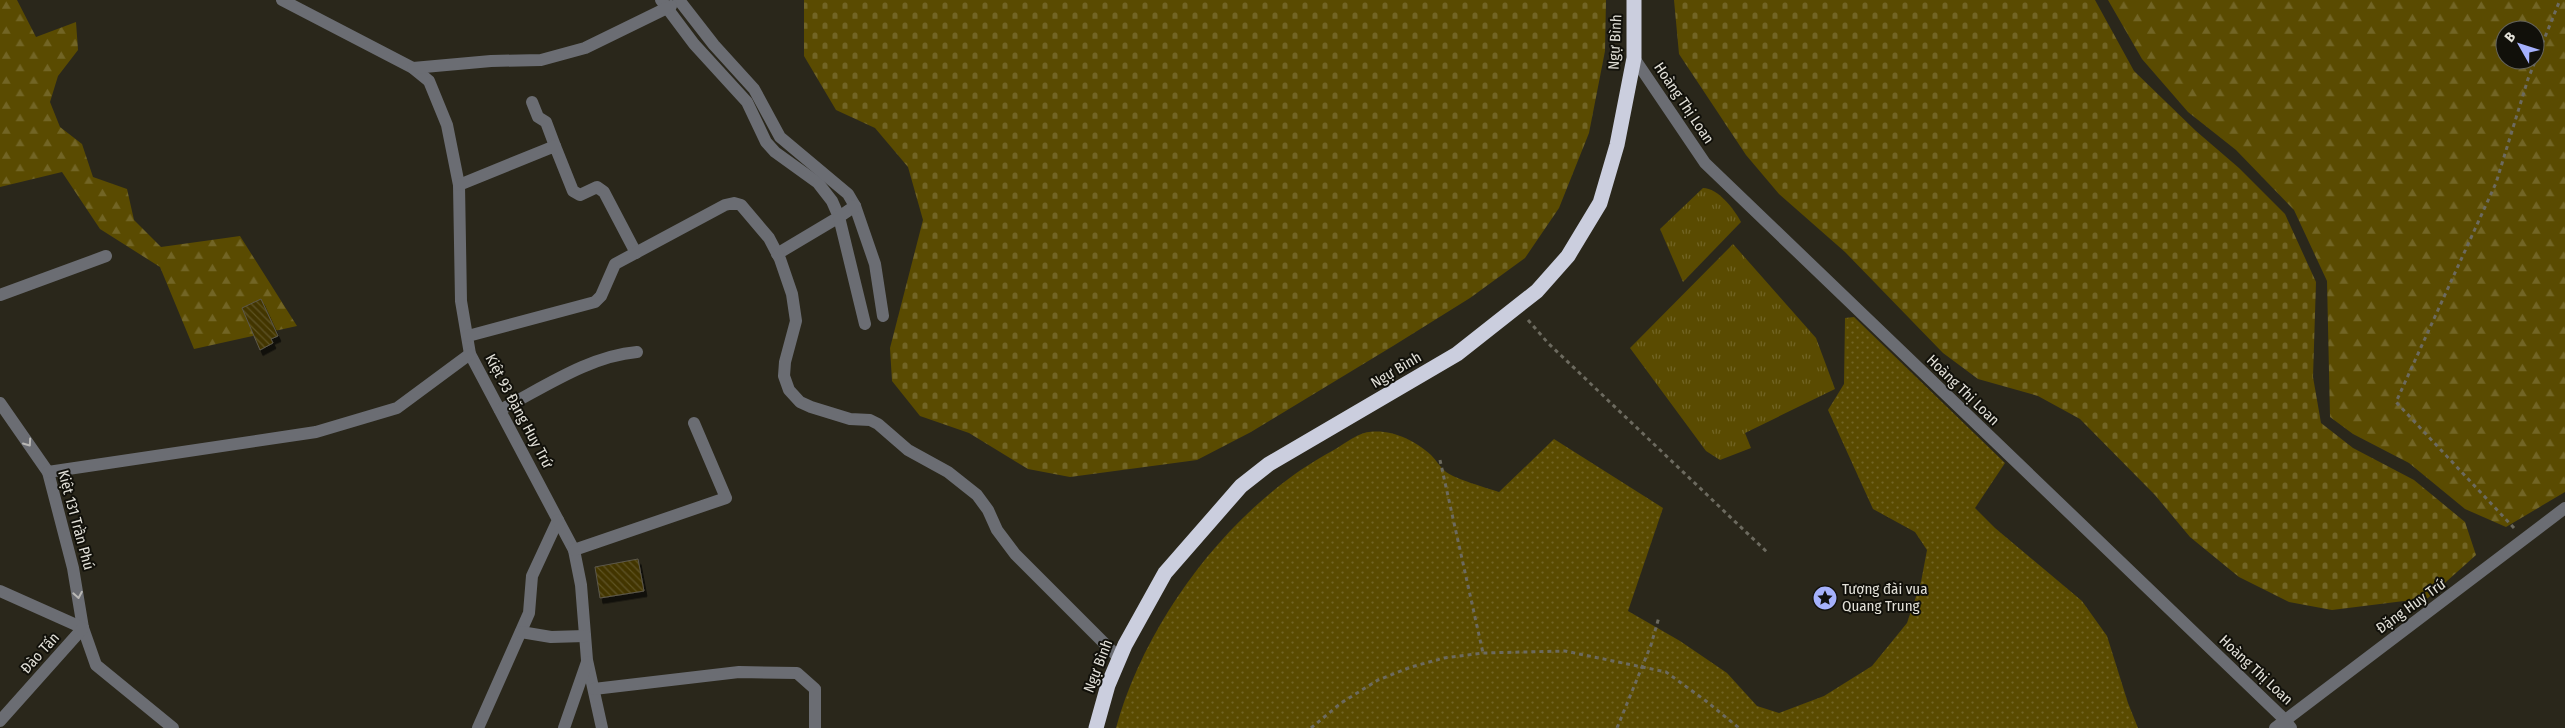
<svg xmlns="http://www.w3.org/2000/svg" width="2565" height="728" font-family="'Fira Sans Condensed',sans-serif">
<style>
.grass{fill:url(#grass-tufts)}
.forest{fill:url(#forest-firs);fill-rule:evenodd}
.cemetery{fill:url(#cemetery-stones)}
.park{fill:url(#park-dots)}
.building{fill:url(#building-back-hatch);stroke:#5c584b;filter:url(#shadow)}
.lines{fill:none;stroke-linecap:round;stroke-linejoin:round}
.path{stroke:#6c6a5f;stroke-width:3;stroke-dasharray:4 4;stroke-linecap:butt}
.minor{stroke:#6b6d73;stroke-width:12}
.highway{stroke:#cbcede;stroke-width:15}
.oneway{stroke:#b9b8b5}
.labels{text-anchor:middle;stroke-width:4;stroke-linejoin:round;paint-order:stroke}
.street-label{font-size:15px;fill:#e3e1d9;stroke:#11100a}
.poi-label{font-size:15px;fill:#e3e1d9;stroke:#11100a;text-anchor:start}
</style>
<defs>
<pattern id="grass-tufts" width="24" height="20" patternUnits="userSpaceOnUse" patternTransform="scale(1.25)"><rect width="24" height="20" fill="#5a4b01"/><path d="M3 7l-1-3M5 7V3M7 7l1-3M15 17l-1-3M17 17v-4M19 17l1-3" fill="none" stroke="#726525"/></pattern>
<pattern id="forest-firs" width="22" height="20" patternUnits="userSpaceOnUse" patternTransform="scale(1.25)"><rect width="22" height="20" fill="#5a4b01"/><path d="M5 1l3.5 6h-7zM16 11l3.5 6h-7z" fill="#726525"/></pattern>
<pattern id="cemetery-stones" width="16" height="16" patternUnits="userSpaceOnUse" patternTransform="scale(1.25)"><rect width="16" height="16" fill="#5a4b01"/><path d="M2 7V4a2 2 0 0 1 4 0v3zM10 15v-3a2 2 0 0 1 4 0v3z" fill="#726525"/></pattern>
<pattern id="park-dots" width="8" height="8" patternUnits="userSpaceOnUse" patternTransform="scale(1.25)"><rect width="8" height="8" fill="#5a4b01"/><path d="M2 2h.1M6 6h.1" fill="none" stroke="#726525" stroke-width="1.8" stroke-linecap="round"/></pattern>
<pattern id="building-back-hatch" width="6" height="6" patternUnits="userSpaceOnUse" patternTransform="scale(1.25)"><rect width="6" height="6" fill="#433600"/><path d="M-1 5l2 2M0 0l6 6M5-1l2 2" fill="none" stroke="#5e5325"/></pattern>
<filter id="shadow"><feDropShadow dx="3" dy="5.5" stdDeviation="0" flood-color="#0009"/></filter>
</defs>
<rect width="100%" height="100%" fill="#2a271b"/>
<g class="grass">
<path d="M1703,188C1718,188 1734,209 1741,222L1683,282L1660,229Z"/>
<path d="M1733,244L1816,338L1835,389L1745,433L1751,448L1720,460L1706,451L1630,348Z"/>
</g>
<g class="forest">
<path d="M0,0H17L36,37L76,22L78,50L58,76L50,102L60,127L82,144L93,177L127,189L134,220L161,247L240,236L297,326L194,349L160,267L100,229L62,172L0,187Z"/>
<path d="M2108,0H2565V492L2506,527L2465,509L2409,463L2353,434L2330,417L2327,281L2294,210L2236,150L2188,112L2142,59ZM2505,30H2535V60H2505Z"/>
</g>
<g class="cemetery">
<path d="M804,0H1606L1605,51L1589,133L1559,208L1525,258L1470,298L1393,346L1251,432L1197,460L1070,477L1028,469L969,433L920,416L892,381L890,348L923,220L908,167L875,128L836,110L804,56Z"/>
<path d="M1674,0H2095L2134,71L2196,131L2239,168L2285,214L2316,282L2313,377L2321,423L2353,448L2414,480L2465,522L2476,555L2428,598L2332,610L2289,602L2239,577L2190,537L2155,495L2080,419L2038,396L1978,379L1943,353L1845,252L1779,194L1746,155L1679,54Z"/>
</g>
<path class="park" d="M1854,317L2005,463L1975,508L1995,528L2082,601L2107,636L2128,703L2138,728H1116C1146,619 1232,505 1332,451C1342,446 1357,433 1369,432C1391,429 1415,440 1431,455C1436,460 1440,467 1446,472C1458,480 1484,487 1499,492L1554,439L1663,508L1628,611L1680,641L1727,673L1757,706L1779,713L1824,696L1872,666L1907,623L1921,582L1927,550L1915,532L1873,509L1828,410L1844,384L1845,318Z"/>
<g class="building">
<path d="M261,299L278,336L271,339L273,343L260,350L242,308Z"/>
<path d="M638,559L644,591L600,598L595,567Z"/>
</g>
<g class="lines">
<g class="path">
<path d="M1528,320L1548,343L1769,554"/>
<path d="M1440,460L1483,653"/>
<path d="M2514,528L2396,402L2496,183L2528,79L2560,0"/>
<path d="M1311,728L1341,703L1378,680L1411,667L1444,658L1483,653L1565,651L1666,672L1706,701L1739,728"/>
<path d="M1617,728L1651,645L1659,617"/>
</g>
<g class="minor">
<path d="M282,0L413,68L429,81L447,125L459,185L461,301L470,354L558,520L532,576L529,613L478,728"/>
<path d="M661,0L694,44L747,102L766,142L775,152L818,183L832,201L839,217L777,254"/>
<path d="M679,0L714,45L754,89L780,137L848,194L855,206L875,264L883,316"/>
<path d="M1634,58L1705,163L2284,719L2291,728"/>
<path d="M413,68L491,61L541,60L585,48L671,6"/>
<path d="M532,102L538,117L546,122L555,146"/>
<path d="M459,185L555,146L573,191L580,195L597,187L604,192L636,253"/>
<path d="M855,206L839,217L865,324"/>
<path d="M0,295L106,256"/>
<path d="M468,336L595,302L601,296L615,264L725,205L734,203L741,205L769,238L780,259L792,294L796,321L785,362L784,376L789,390L800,402L811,407L850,419L870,420L878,424L908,450L948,472L977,495L988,510L997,530L1015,554L1119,658"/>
<path d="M0,403L48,472L73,568L83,628L96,665L173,728"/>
<path d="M500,410C543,388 589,356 637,352"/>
<path d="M48,472L316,432L397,408L470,354"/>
<path d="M558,520L574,550L581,585L587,660L602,728"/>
<path d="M574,550L726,498L694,423"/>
<path d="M0,591L83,628"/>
<path d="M521,632L551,637L585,636"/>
<path d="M594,689L739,672L797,673L815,689V728"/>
<path d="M0,721L83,628"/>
<path d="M564,728L587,662"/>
<path d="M2275,728L2565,508"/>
</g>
<path class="highway" d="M1096,728L1108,685L1125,645L1165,573L1241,486L1269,464L1457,354L1537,291L1568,256L1600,203L1617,145L1634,58V0"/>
</g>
<defs><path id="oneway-chevron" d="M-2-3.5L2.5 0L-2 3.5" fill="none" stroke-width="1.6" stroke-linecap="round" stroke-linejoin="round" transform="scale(1.25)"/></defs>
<g class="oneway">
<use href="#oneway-chevron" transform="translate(28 443) rotate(55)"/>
<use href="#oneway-chevron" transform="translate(78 595) rotate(80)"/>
</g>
<defs>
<symbol id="sight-disc" viewBox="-11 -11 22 22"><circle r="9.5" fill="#a5b1fc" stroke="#11100a"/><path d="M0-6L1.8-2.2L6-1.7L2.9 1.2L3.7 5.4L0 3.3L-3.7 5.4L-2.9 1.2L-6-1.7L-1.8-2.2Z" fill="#111"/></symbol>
</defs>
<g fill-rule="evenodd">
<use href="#sight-disc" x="1811" y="584" width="28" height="28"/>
</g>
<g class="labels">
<g class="street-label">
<text transform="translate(1615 42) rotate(-87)" y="5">Ngự Bình</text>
<text transform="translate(1684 103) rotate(56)" y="5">Hoàng Thị Loan</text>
<text transform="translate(1396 370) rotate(-31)" y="5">Ngự Bình</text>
<text transform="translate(1963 390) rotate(44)" y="5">Hoàng Thị Loan</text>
<text transform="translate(519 411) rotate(62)" y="5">Kiệt 93 Đặng Huy Trứ</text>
<text transform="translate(76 520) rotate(75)" y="5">Kiệt 131 Trần Phú</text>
<text transform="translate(2411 606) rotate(-36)" y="5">Đặng Huy Trứ</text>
<text transform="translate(40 653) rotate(-48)" y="5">Đào Tấn</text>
<text transform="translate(1098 666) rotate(-69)" y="5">Ngự Bình</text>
<text transform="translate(2256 670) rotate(43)" y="5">Hoàng Thị Loan</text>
</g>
<g class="poi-label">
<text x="1842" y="594">Tượng đài vua<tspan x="1842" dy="17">Quang Trung</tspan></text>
</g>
</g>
<g transform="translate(2520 45) rotate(309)"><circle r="24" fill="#11100a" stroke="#65645d"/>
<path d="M0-4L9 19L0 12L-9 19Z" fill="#a5b1fc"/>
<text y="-8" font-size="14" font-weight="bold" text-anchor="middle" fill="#e3e1d9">B</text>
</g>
</svg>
